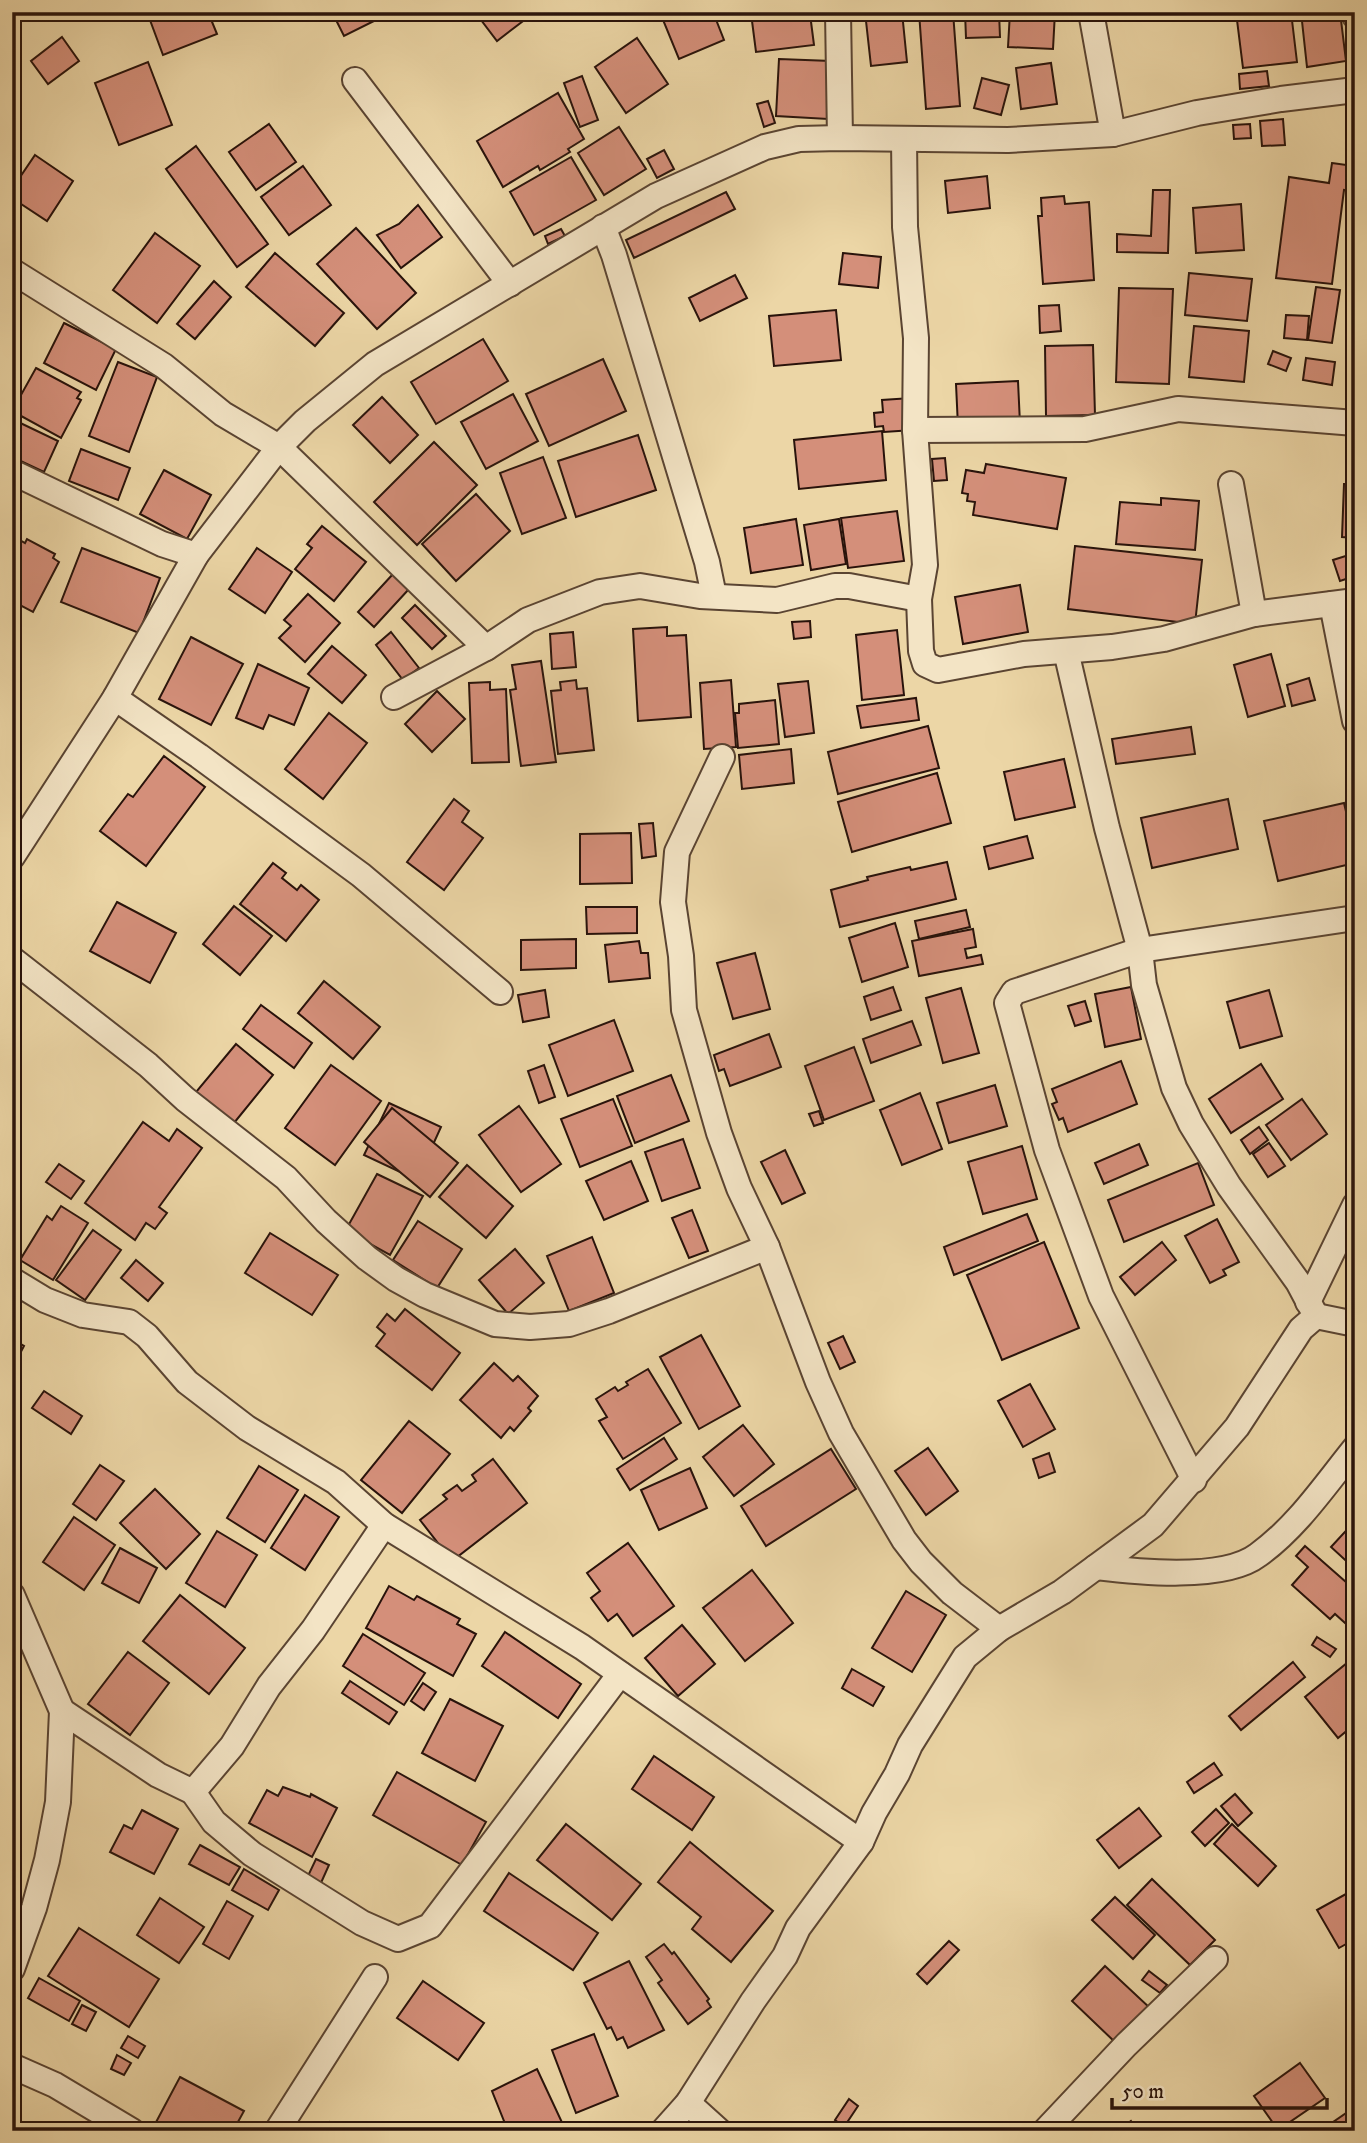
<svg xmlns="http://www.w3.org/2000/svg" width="1367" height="2143" font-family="'IM FELL DW Pica',serif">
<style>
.building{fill:#d48f7a;stroke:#29130b;stroke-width:2}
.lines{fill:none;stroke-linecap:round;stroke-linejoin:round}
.minor-casing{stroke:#5a4432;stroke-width:28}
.minor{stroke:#f3e4c5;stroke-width:24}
</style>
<rect width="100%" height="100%" fill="#ecd6a6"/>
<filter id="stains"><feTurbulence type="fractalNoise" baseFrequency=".00286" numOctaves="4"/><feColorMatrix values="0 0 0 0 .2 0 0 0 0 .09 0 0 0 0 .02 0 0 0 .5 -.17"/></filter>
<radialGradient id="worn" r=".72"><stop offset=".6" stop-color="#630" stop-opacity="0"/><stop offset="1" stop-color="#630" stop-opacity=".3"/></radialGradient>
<g class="building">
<path d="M147,12H208L217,34L163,55Z"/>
<path d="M332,12H392L344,36Z"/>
<path d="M475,12H535L497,41Z"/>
<path d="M667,12H713L724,40L679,59L661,15Z"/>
<path d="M865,12H902L907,62L871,66Z"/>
<path d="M919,12H953L960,106L926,109Z"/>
<path d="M965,12H999L1000,37L966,38Z"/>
<path d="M1010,12H1055L1053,49L1008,47Z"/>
<path d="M1236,12H1291L1297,62L1243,68Z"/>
<path d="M1301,12H1340L1346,61L1307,67Z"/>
<path d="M810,14L814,45L756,52L752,21Z"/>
<path d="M62,37L79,61L48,84L31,61Z"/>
<path d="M637,38L668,84L626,113L595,67Z"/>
<path d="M779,59L831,61L828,119L776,116Z"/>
<path d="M148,62L172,125L119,145L95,83Z"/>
<path d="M1051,63L1057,104L1021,109L1016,68Z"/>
<path d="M1267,71L1269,86L1240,89L1239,74Z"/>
<path d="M582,76L598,120L580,127L564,83Z"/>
<path d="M982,78L1009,85L1001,115L974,108Z"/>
<path d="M558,93L584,139L568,149L570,152L540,170L538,166L503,187L477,141Z"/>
<path d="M768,101L775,123L764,127L757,104Z"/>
<path d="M1283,119L1285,145L1262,146L1260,121Z"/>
<path d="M269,124L296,162L256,190L229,152Z"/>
<path d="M1250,124L1251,138L1234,139L1233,125Z"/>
<path d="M619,127L646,169L604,195L578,153Z"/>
<path d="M196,146L268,244L237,267L166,169Z"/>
<path d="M664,150L674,169L657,178L647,159Z"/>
<path d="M35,155L73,181L47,221L12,198V189Z"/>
<path d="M571,157L596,200L534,235L510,192Z"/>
<path d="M1332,163L1354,166L1351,191L1344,190L1332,284L1276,278L1289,177L1329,183Z"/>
<path d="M303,166L331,205L289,235L261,197Z"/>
<path d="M987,176L990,208L948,213L945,181Z"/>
<path d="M1153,190H1170L1168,253L1117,252V234L1151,236Z"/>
<path d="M726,192L735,209L634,258L626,240Z"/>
<path d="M1064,196L1065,204L1089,202L1094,280L1043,284L1038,216H1042L1041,198Z"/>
<path d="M1241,204L1244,250L1196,253L1193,208Z"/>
<path d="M418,205L442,237L401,268L377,235L399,224Z"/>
<path d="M356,228L416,293L377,329L317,264Z"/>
<path d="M561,229L565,236L548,244L545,236Z"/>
<path d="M155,233L200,266L157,323L113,290Z"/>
<path d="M275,253L344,313L315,346L246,287Z"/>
<path d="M843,253L881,257L878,288L839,284Z"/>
<path d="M1189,273L1252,279L1247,321L1185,315Z"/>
<path d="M735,275L747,298L700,321L689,298Z"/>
<path d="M214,281L231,297L195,339L177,324Z"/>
<path d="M1316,287L1340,290L1332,343L1308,340Z"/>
<path d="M1119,288L1173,289L1169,384L1116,382Z"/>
<path d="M1059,305L1061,331L1040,333L1039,306Z"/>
<path d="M836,310L841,360L774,366L769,316Z"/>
<path d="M1286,315L1309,316L1307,340L1284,338Z"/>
<path d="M64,323L116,349L96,390L44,363Z"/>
<path d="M1194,326L1249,331L1244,382L1189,377Z"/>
<path d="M483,339L508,381L436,424L411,382Z"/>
<path d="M1093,345L1095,415L1046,416L1045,346Z"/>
<path d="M1273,351L1291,358L1286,371L1268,364Z"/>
<path d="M1306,358L1335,362L1332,385L1303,380Z"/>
<path d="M603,359L626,411L549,446L526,394Z"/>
<path d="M118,362L157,377L129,452L89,436Z"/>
<path d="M36,368L81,392L77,398L81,400L61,438L12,411Z"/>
<path d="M1018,381L1020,424L958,427L956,384Z"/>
<path d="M513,394L538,441L486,469L461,422Z"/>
<path d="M382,397L418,435L390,463L353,425Z"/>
<path d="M911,398L913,430L884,432L883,426L875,427L874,413L883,412L882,400Z"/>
<path d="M12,419L58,441L44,472L12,457Z"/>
<path d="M882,431L886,480L799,489L794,440Z"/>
<path d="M638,435L656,490L576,517L558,461Z"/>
<path d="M434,442L477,485L417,545L374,502Z"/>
<path d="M81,449L130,468L118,500L69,481Z"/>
<path d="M543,457L566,518L522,534L500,473Z"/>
<path d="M945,458L947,480L934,481L932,459Z"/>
<path d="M986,464L1066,478L1057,529L973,515L975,502L967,501L968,494L962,493L966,470L984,473Z"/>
<path d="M164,470L211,495L187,539L140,514Z"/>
<path d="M1344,484H1355V538L1342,537Z"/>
<path d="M476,494L510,531L456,581L422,544Z"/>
<path d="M1161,498L1199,501L1195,550L1116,544L1120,502L1161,505Z"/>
<path d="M897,511L904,561L848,568L841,518Z"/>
<path d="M796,519L803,565L751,573L744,528Z"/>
<path d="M839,519L846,564L811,570L804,525Z"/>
<path d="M322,526L366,562L334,601L295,569L312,548L307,544Z"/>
<path d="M13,536L25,543L27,539L55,554L53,558L59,562L33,612L12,601Z"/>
<path d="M1075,546L1202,560L1195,624L1068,609Z"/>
<path d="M82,548L160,578L139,633L61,602Z"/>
<path d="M257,548L292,572L265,613L229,589Z"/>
<path d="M1355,553V576L1340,581L1333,560Z"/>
<path d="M393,574L409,589L374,627L358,612Z"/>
<path d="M1020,585L1028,632L963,644L955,597Z"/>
<path d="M308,594L340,623L305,662L279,638L291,626L284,620Z"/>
<path d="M415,605L446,636L432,649L402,618Z"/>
<path d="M810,621L811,637L794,639L792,622Z"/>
<path d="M667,627V636L686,635L691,717L638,721L633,629Z"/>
<path d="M897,630L904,695L862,700L856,635Z"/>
<path d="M391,632L419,668L403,680L376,645Z"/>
<path d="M573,632L576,667L552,669L550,634Z"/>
<path d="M191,637L243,664L211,725L159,699Z"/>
<path d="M332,646L366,675L342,703L308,674Z"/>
<path d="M1271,654L1285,706L1248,717L1234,665Z"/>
<path d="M541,661L556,762L521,766L510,690L516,689L512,665Z"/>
<path d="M258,664L309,688L294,725L269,715L263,729L236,718Z"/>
<path d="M1309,678L1315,700L1292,706L1287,685Z"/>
<path d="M576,680L577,689L587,688L594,750L558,754L551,691L561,690L560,682Z"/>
<path d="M731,680L736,747L704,749L700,683Z"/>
<path d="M808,681L814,733L785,737L778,684Z"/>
<path d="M490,682V690L506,689L509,762L472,763L469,683Z"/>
<path d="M437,691L465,719L432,752L405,724Z"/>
<path d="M916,698L919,720L861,728L857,706Z"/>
<path d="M775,700L779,744L738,748L735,713H739V704Z"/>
<path d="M329,713L367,743L323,799L285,769Z"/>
<path d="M928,726L939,768L838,794L828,752Z"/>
<path d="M1191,727L1195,754L1116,764L1112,739Z"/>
<path d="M791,749L794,783L742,789L739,755Z"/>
<path d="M164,756L205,787L146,866L100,831L128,794L133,797Z"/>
<path d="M1064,759L1075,807L1015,820L1004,772Z"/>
<path d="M937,773L951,823L852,852L838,802Z"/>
<path d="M454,799L469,811L462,822L483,838L444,890L407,862Z"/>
<path d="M1228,799L1238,849L1152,868L1141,818Z"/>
<path d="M1344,803L1355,850V863L1278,881L1264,821Z"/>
<path d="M653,823L656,856L642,858L639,824Z"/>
<path d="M631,833L632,883L580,884V834Z"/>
<path d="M1027,836L1033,858L989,869L984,847Z"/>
<path d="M947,862L956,899L840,927L831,890L868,880L867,877L910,867L911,870Z"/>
<path d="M273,863L286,873L282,878L297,890L301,885L319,900L286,941L240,904Z"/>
<path d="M117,902L176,933L150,983L90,951Z"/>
<path d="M234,906L272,936L240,975L203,944Z"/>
<path d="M586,907H637V933L587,934Z"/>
<path d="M966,910L970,927L919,939L915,921Z"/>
<path d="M895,923L908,967L862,982L849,938Z"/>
<path d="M973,929L976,947L965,949L967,958L981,955L983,964L919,976L912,941Z"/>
<path d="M576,939V968L521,970V940Z"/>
<path d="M639,941L641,953H648L650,978L609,982L605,945Z"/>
<path d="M755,953L770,1009L733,1019L717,963Z"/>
<path d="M324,981L380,1027L353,1059L298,1013Z"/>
<path d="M893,987L901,1010L871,1020L864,997Z"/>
<path d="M1131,987L1141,1039L1105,1047L1095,994Z"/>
<path d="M961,988L979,1053L943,1063L926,998Z"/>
<path d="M545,990L549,1017L523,1022L518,995Z"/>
<path d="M1269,990L1282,1036L1240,1048L1227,1002Z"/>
<path d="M1085,1001L1091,1021L1075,1026L1068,1006Z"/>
<path d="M261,1005L312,1043L294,1068L243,1029Z"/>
<path d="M614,1020L633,1071L568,1096L549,1045Z"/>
<path d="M912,1021L921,1045L871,1063L863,1039Z"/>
<path d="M769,1034L781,1067L730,1086L724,1069L719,1071L714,1055Z"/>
<path d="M236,1044L273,1075L234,1123L196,1092Z"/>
<path d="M854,1047L874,1101L824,1120L805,1066Z"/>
<path d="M1121,1061L1137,1104L1068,1132L1063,1118L1059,1120L1052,1104L1057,1102L1052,1089Z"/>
<path d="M1261,1064L1283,1099L1231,1133L1209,1099Z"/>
<path d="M331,1065L381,1101L335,1165L285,1128Z"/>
<path d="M544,1065L555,1097L539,1103L528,1071Z"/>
<path d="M671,1075L689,1121L635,1143L617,1096Z"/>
<path d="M995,1085L1007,1126L949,1143L937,1103Z"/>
<path d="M920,1093L942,1149L902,1165L880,1110Z"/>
<path d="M613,1099L632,1146L580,1167L561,1119Z"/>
<path d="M1302,1099L1327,1134L1291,1160L1266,1125Z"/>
<path d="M389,1103L441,1127L417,1180L364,1155Z"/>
<path d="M519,1106L561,1164L521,1192L479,1135Z"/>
<path d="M392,1108L458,1163L430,1197L364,1142Z"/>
<path d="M819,1111L823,1123L814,1126L809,1114Z"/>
<path d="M143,1122L169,1141L177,1129L202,1148L159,1207L167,1213L155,1229L146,1223L135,1240L85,1203Z"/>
<path d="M1259,1127L1268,1140L1250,1154L1241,1140Z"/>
<path d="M683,1139L700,1188L662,1201L645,1152Z"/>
<path d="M1269,1143L1285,1166L1268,1177L1253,1154Z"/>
<path d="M1139,1144L1148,1165L1104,1184L1095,1163Z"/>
<path d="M1022,1146L1037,1199L983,1214L968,1162Z"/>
<path d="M785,1150L805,1193L782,1204L761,1162Z"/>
<path d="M631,1161L648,1201L604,1220L586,1181Z"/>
<path d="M1198,1163L1214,1205L1124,1242L1108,1200Z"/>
<path d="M59,1164L84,1181L71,1199L46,1182Z"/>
<path d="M467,1165L513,1206L486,1238L439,1197Z"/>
<path d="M377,1174L423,1196L390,1255L352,1234L348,1226Z"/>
<path d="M61,1206L88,1223L53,1280L20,1260L47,1216L52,1220Z"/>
<path d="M692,1210L708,1251L689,1258L672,1218Z"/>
<path d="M1027,1214L1038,1241L954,1275L944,1247Z"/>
<path d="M1217,1219L1239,1262L1223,1270L1226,1275L1210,1283L1185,1236Z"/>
<path d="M418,1221L462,1249L437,1288L393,1260Z"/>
<path d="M93,1230L121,1250L85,1300L56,1280Z"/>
<path d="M270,1233L338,1275L312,1315L245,1273Z"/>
<path d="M592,1237L614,1293L569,1311L547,1256Z"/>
<path d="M1044,1242L1079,1328L1002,1360L967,1275Z"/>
<path d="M1162,1242L1176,1260L1135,1295L1120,1277Z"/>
<path d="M515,1249L544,1283L508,1314L479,1280Z"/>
<path d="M136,1260L163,1283L148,1301L121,1278Z"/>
<path d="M405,1309L460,1353L432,1390L376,1346L385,1334L377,1327L387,1314L395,1321Z"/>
<path d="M701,1335L740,1406L699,1429L660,1357Z"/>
<path d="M843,1336L855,1362L840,1369L828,1343Z"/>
<path d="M12,1339L24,1346L12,1369Z"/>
<path d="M494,1363L513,1381L518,1376L538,1396L528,1408L531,1411L514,1431L510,1427L501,1438L460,1400Z"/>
<path d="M648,1369L681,1423L623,1459L599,1421L607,1417L596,1399L615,1387L618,1391L628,1385L626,1382Z"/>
<path d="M1030,1384L1055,1429L1023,1447L998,1401Z"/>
<path d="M44,1391L82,1416L71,1434L32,1408Z"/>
<path d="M409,1421L450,1454L402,1513L361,1480Z"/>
<path d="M743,1425L774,1464L734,1496L703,1457Z"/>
<path d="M664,1438L677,1459L630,1490L617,1469Z"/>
<path d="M928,1448L958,1491L926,1515L895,1471Z"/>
<path d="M831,1449L856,1489L766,1546L741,1506Z"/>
<path d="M1049,1453L1055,1472L1039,1478L1033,1459Z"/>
<path d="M493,1459L527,1503L452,1561L420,1520L447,1499L443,1495L457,1485L462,1491L476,1481L472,1475Z"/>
<path d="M100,1465L124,1481L96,1520L73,1504Z"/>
<path d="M259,1466L298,1490L265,1542L227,1518Z"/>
<path d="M690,1468L707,1508L659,1530L641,1490Z"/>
<path d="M155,1489L200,1534L166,1569L120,1523Z"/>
<path d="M305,1495L339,1517L305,1570L271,1548Z"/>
<path d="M74,1517L115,1545L84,1590L43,1562Z"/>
<path d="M1355,1521V1569L1331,1547Z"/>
<path d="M217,1531L257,1555L225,1607L186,1583Z"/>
<path d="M628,1543L674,1606L633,1636L617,1614L608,1621L591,1598L600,1591L587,1573Z"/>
<path d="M1305,1546L1355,1590V1632L1335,1614L1330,1619L1292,1585L1308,1567L1296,1556Z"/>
<path d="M120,1548L157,1568L139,1603L102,1583Z"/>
<path d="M752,1570L793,1623L745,1661L703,1608Z"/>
<path d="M389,1586L414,1600L417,1596L460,1619L457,1624L476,1634L453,1676L366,1628Z"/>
<path d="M906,1591L946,1615L912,1672L872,1648Z"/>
<path d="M180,1595L245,1648L209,1694L143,1641Z"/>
<path d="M682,1625L715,1664L678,1696L645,1658Z"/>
<path d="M505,1632L581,1684L558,1718L482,1666Z"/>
<path d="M363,1634L425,1673L404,1705L343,1666Z"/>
<path d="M1317,1637L1336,1649L1330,1657L1312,1645Z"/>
<path d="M128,1652L169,1683L130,1735L88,1704Z"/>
<path d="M1293,1662L1305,1677L1241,1730L1229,1716Z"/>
<path d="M1347,1663L1355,1673V1724L1338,1738L1305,1697Z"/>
<path d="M852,1669L884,1687L873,1706L842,1688Z"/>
<path d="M350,1681L397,1712L389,1724L342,1693Z"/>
<path d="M423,1683L436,1692L424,1710L411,1701Z"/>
<path d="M450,1699L503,1726L475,1781L422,1753Z"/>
<path d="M654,1756L714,1797L692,1830L632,1789Z"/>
<path d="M1214,1763L1222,1775L1194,1793L1187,1782Z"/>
<path d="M397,1772L486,1822L462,1865L373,1815Z"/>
<path d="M283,1787L310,1797L311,1794L337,1808L312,1857L249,1823L267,1790L278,1796Z"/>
<path d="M1235,1794L1252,1813L1238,1826L1221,1806Z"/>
<path d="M1139,1808L1161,1836L1119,1868L1097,1840Z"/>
<path d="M1216,1809L1229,1823L1205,1846L1192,1832Z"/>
<path d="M142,1810L178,1829L154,1874L110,1852L124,1825L132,1829Z"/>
<path d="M566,1824L641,1884L612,1920L537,1860Z"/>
<path d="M1232,1824L1276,1866L1258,1886L1214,1844Z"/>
<path d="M690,1842L773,1911L731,1962L692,1929L701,1917L658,1882Z"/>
<path d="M200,1845L240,1867L229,1885L189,1864Z"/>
<path d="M316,1859L329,1865L320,1885L307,1878Z"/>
<path d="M244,1869L279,1890L268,1910L232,1890Z"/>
<path d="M509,1873L598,1933L573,1970L484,1911Z"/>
<path d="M1152,1879L1215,1940L1190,1965L1127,1905Z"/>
<path d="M1355,1889V1939L1339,1948L1317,1910Z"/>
<path d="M1115,1897L1155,1935L1133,1959L1092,1920Z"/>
<path d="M160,1898L204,1927L179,1963L137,1935Z"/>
<path d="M227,1901L253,1916L229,1959L203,1944Z"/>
<path d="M79,1928L159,1979L129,2027L48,1976Z"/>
<path d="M949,1941L959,1950L927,1984L917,1974Z"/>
<path d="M664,1944L672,1954L674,1952L709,1999L707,2001L711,2007L688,2024L658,1983L662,1980L646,1957Z"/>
<path d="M629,1961L664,2030L628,2048L623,2037L617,2040L611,2027L607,2029L584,1983Z"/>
<path d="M1105,1966L1151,2009L1117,2044L1072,2001Z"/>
<path d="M1149,1971L1167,1985L1160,1993L1142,1980Z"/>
<path d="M39,1978L80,2001L69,2021L28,1998Z"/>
<path d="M423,1981L484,2023L458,2060L397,2018Z"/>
<path d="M82,2005L96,2012L86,2031L72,2024Z"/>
<path d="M594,2034L618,2096L576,2113L552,2050Z"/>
<path d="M128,2036L145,2046L138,2058L121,2048Z"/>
<path d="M117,2055L131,2063L124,2075L111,2069Z"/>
<path d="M1300,2063L1325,2098L1278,2130L1254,2096Z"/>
<path d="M537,2069L566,2131H508L492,2091Z"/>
<path d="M180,2077L244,2111L233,2131H162L154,2126Z"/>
<path d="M849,2099L858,2106L844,2127L835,2120Z"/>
<path d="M1355,2107V2131H1320Z"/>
<path d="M1131,2121L1139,2131H1119L1121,2129Z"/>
<path d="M330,2122L346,2131H325Z"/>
<path d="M356,2123L371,2131H351Z"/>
</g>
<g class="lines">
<defs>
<g id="minor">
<path d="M838,12L840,138"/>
<path d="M1091,12L1113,134"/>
<path d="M1354,12L1355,16"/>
<path d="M355,80L510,284"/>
<path d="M904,139L905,227L916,338L915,430L925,565L919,599"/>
<path d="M603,227L614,255L707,562L714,596"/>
<path d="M12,271L164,366L223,414L279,447L486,648"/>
<path d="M915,430L1085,429L1178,409L1355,423"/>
<path d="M12,472L162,544L196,555"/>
<path d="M1231,484L1254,614"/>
<path d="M1332,604L1355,721"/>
<path d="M1066,651L1107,828L1140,950L1144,985L1174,1088L1191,1124L1229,1186L1298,1282L1316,1316"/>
<path d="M394,697L486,648L528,620L600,592L640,586L700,596L777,600L835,586H849L919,599L921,651L925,664L938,670L1024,654L1112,647L1164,639L1254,614L1355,601"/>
<path d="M115,698L199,756L361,875L500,992"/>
<path d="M722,757L677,852L673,902L681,956L684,1010L719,1133L739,1188L767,1247L818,1382L841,1433L904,1540L921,1562L952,1593L999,1629"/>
<path d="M12,857L115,698L196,555L279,447L305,421L375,364L656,196L765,147L799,139L840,138L1008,140L1113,134L1197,113L1281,99L1355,90"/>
<path d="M12,959L148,1065L185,1099L286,1178L326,1221L367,1258L396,1279L425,1295L495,1324L530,1327L569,1324L609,1311L767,1247"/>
<path d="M12,1280L45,1300L83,1315L129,1322L147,1336L187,1382L247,1428L336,1482L384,1525L582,1647L861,1842"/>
<path d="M1308,1302L1355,1205"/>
<path d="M1316,1316L1355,1324"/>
<path d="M1194,1480L1101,1296L1047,1150L1007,1003L1014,992L1140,950L1355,918"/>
<path d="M1096,1567C1137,1572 1224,1581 1258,1555C1297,1527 1325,1485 1355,1448"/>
<path d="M12,1595L62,1711L58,1802L47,1860L34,1908L12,1969"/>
<path d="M62,1711L158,1775L193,1792L232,1746L269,1686L313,1630L384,1525"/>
<path d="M193,1792L214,1822L252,1854L362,1923L398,1939L430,1926L620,1674"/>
<path d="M12,2066L55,2085L132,2131"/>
<path d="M688,2103L719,2131"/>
<path d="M277,2131L375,1977"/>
<path d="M663,2131L688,2103L753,2001L785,1956L798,1928L861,1842L874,1813L897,1774L910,1745L965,1657L999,1629L1062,1592L1153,1525L1237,1427L1301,1329L1316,1316"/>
<path d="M1045,2131L1126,2045L1215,1959"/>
</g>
</defs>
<use href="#minor" class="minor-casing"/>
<use href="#minor" class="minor"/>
</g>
<rect width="1367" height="2143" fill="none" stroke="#ecd6a6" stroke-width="42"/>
<rect x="14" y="14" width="1339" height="2115" fill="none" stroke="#29130b" stroke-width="3.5"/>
<rect x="21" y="21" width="1325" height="2101" fill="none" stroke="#29130b" stroke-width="2"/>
<path d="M1112 2098v10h215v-10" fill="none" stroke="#29130b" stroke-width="3.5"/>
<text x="1122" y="2098" font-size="21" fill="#29130b" stroke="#f3e4c5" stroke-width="5" paint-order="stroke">50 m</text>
<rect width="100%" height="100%" filter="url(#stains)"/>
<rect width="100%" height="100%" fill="url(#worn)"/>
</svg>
